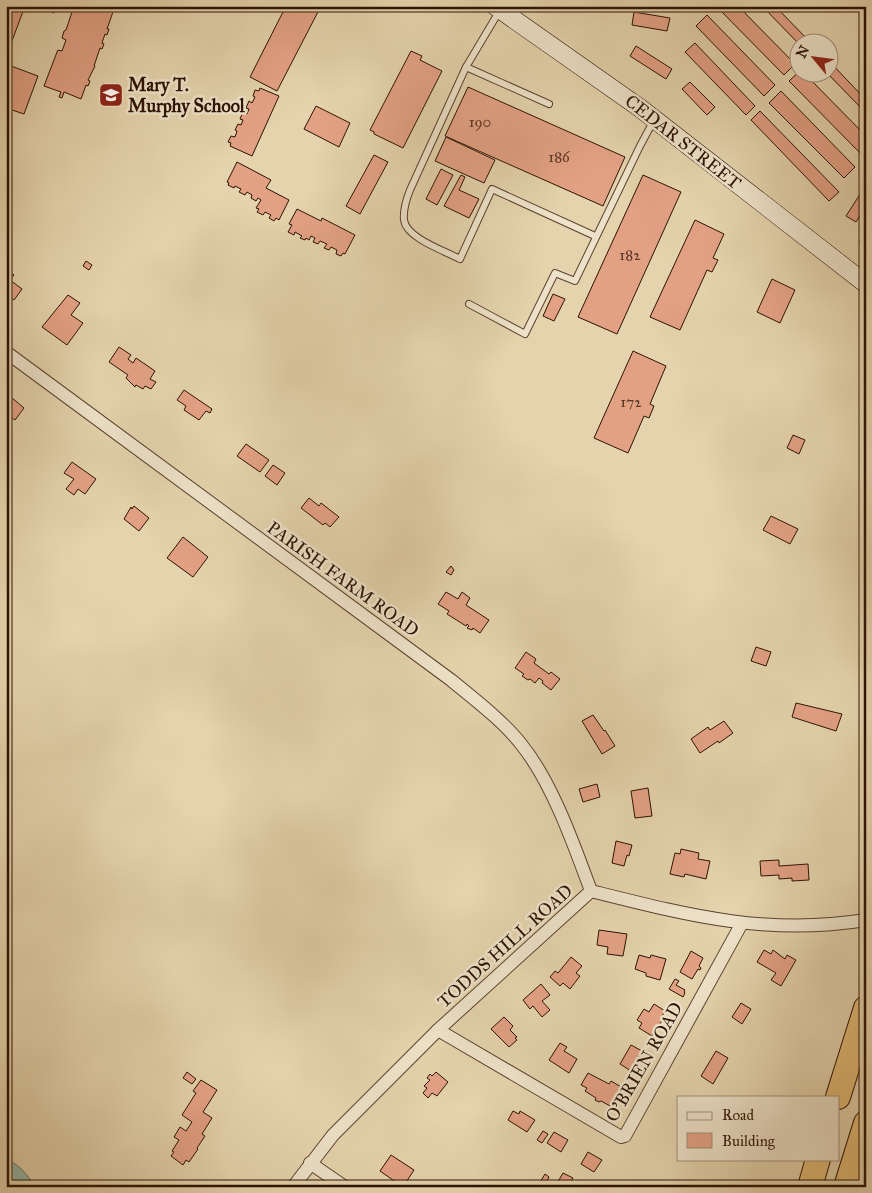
<svg xmlns="http://www.w3.org/2000/svg" width="872" height="1193" font-family="'IM FELL Great Primer',serif">
<style>
.water{fill:#95b8a8;stroke:#6b7666}
.building{fill:#e3a184;stroke:#2d1204}
.lines{fill:none;stroke-linecap:round;stroke-linejoin:round}
.service-casing{stroke:#5b422e;stroke-width:8}
.minor-casing{stroke:#5b422e;stroke-width:14}
.secondary-casing{stroke:#2d1204;stroke-width:19}
.motorway-casing{stroke:#2d1204;stroke-width:26}
.service{stroke:#ede2c9;stroke-width:6}
.minor{stroke:#ede2c9;stroke-width:12}
.secondary{stroke:#ede2c9;stroke-width:18}
.motorway{stroke:#e2ba76;stroke-width:24}
.labels{text-anchor:middle;stroke-width:5;stroke-linejoin:round;paint-order:stroke}
.number-label{font-size:15px;fill:#5a3624}
.poi-label{font-size:18px;font-weight:bold;fill:#2d1204;stroke:#ede2c9;text-anchor:start}
.street-label{font-size:18px;fill:#2d1204;stroke:#ede2c9}
</style>
<rect width="100%" height="100%" fill="#e4d3ac"/>
<filter id="stains"><feTurbulence type="fractalNoise" baseFrequency=".004" numOctaves="4"/><feColorMatrix values="0 0 0 0 .2 0 0 0 0 .09 0 0 0 0 .02 0 0 0 .5 -.17"/></filter>
<radialGradient id="worn" r=".72"><stop offset=".6" stop-color="#630" stop-opacity="0"/><stop offset="1" stop-color="#630" stop-opacity=".3"/></radialGradient>
<path class="water" d="M6,1159C20,1165 27,1174 35,1187H6Z"/>
<g class="building">
<path d="M6,6H25L6,57Z"/>
<path d="M43,6H57L54,13L42,8Z"/>
<path d="M74,6H107L114,9L107,29H109L107,35L105,34L102,43L104,44L102,49L100,48L94,66H95L88,80L90,81L88,86L86,85L81,99L64,92L62,98L59,97L61,92L44,86L57,52L58,50L62,51L66,40L62,38L64,31L66,30Z"/>
<path d="M286,6H321L277,91L250,77Z"/>
<path d="M716,6H738L795,64L784,75Z"/>
<path d="M762,6H775L810,42H800V45Z"/>
<path d="M634,12L670,18L667,31L632,25Z"/>
<path d="M707,15L775,85L764,96L696,26Z"/>
<path d="M695,43L755,106L746,115L685,52Z"/>
<path d="M636,46L672,69L666,79L630,56Z"/>
<path d="M411,51L422,56L420,60L442,71L403,148L374,134V132L370,130Z"/>
<path d="M830,62L866,100V113L826,72H830Z"/>
<path d="M11,66L38,76L24,114L6,108V80Z"/>
<path d="M800,71L803,72L866,136V147L860,153L789,81Z"/>
<path d="M690,82L715,107L707,115L682,89Z"/>
<path d="M468,87L625,157L603,206L445,136Z"/>
<path d="M260,88L279,96L252,156L230,146L231,143L228,142L231,136L235,137L237,131L235,130L238,124L241,125L243,120L240,119L243,112L247,114L249,109L246,108L249,101L252,103L255,97L253,96L255,90L259,91Z"/>
<path d="M781,91L855,167L844,178L769,103Z"/>
<path d="M316,106L350,123L339,147L304,129Z"/>
<path d="M760,111L839,192L829,201L751,120Z"/>
<path d="M446,137L495,160L484,183L435,161Z"/>
<path d="M374,155L388,162L360,214L346,206Z"/>
<path d="M237,162L271,180L266,188L289,200L279,220L276,218L274,221L269,218L271,215L265,212L263,215L257,212L259,209L256,208L261,200L258,198L256,201L251,198L252,195L247,192L245,195L239,192L241,189L235,186L234,188L228,185L229,183L227,182Z"/>
<path d="M441,169L453,175L437,205L426,199Z"/>
<path d="M461,175L465,177L459,190L479,199L469,218L444,206Z"/>
<path d="M643,175L681,192L617,334L578,317Z"/>
<path d="M866,185V206L856,222L846,216Z"/>
<path d="M297,209L321,221L322,218L355,235L345,254L343,253L341,256L336,254L337,250L331,247L329,250L324,248L327,244L320,241L318,244L313,242L315,238L311,236L309,240L306,238L305,240L300,238L302,236L295,232L294,235L288,232L292,225L289,224Z"/>
<path d="M695,220L724,234L713,258L718,260L712,272L707,270L680,330L650,317Z"/>
<path d="M866,234V245L865,246L859,242Z"/>
<path d="M86,261L92,265L89,270L83,266Z"/>
<path d="M7,269L14,275L10,280L22,289L14,300L6,294Z"/>
<path d="M772,279L795,290L780,323L757,312Z"/>
<path d="M553,294L565,299L554,321L543,316Z"/>
<path d="M68,295L80,303L71,315L83,323L67,345L42,327Z"/>
<path d="M119,347L131,355L128,359L133,363L136,358L155,371L150,379L156,382L151,389L145,386L143,389L136,385L135,387L126,378L128,375L109,362Z"/>
<path d="M633,351L666,366L650,404L654,406L649,418L644,416L628,453L594,438Z"/>
<path d="M184,390L212,409L210,413L206,411L199,420L184,410L186,406L177,400Z"/>
<path d="M6,396L10,398L11,397L24,408L15,420L6,414Z"/>
<path d="M793,435L805,440L799,454L787,448Z"/>
<path d="M246,444L269,460L260,472L237,456Z"/>
<path d="M72,462L96,479L85,494L78,489L74,495L66,489L74,479L64,473Z"/>
<path d="M273,465L285,473L277,485L265,476Z"/>
<path d="M309,498L319,506L321,503L339,517L330,527L325,523L323,525L301,508Z"/>
<path d="M134,506L149,518L139,531L124,519L131,507L132,509Z"/>
<path d="M771,516L798,529L790,544L763,530Z"/>
<path d="M183,537L208,557L193,577L167,558Z"/>
<path d="M451,566L454,570L451,575L446,572Z"/>
<path d="M446,592L458,599L462,592L470,598L466,605L489,620L480,633L473,628L472,630L467,628L469,626L467,624L466,626L447,614L449,611L438,604Z"/>
<path d="M756,647L771,652L766,666L751,661Z"/>
<path d="M526,652L536,659L534,663L549,674L551,672L560,679L551,690L542,683L543,681L539,678L535,683L530,679L528,680L522,676L524,674L515,668Z"/>
<path d="M796,703L842,714L836,731L792,717Z"/>
<path d="M593,715L604,731L605,730L615,746L602,754L582,721Z"/>
<path d="M724,721L733,733L719,743L718,741L700,753L691,739L708,727L710,730Z"/>
<path d="M597,784L600,797L583,802L579,789Z"/>
<path d="M648,788L652,816L635,818L631,791Z"/>
<path d="M616,841L632,845L629,856L627,855L624,866L612,863Z"/>
<path d="M681,849L699,853L698,859L710,861L706,879L685,874L684,877L670,874L675,853L680,854Z"/>
<path d="M779,860V866L808,864L809,880L792,881V878L779,879V875L761,876L760,861Z"/>
<path d="M599,930L627,934L623,956L607,954L608,947L597,945Z"/>
<path d="M764,950L771,954L773,950L785,959L787,955L796,960L781,986L771,980L776,973L757,962Z"/>
<path d="M691,951L703,958L699,966L701,968L700,970L698,969L692,979L680,972Z"/>
<path d="M639,955L650,958L651,955L666,959L660,980L646,976V973L635,969Z"/>
<path d="M571,957L582,966L576,973L580,976L570,989L563,983L560,986L550,977L555,971L558,973Z"/>
<path d="M675,979L679,981L676,985L685,990L684,992L685,993L683,997L669,989Z"/>
<path d="M541,984L550,995L542,1001L550,1010L542,1017L533,1006L530,1009L523,1000Z"/>
<path d="M741,1003L751,1009L742,1024L732,1017Z"/>
<path d="M654,1004L665,1011L661,1018L663,1019L652,1036L639,1028L642,1023L637,1020L644,1009L649,1012Z"/>
<path d="M504,1017L513,1026L510,1030L517,1037L515,1038L517,1040L509,1047L491,1029Z"/>
<path d="M560,1043L567,1047L564,1051L577,1059L569,1073L549,1060Z"/>
<path d="M631,1045L642,1051L631,1071L620,1064Z"/>
<path d="M716,1051L728,1058L713,1084L701,1076Z"/>
<path d="M187,1072L196,1079L192,1084L183,1078Z"/>
<path d="M436,1072L448,1082L437,1096L432,1093L428,1098L423,1093L427,1088L424,1086L430,1080L427,1078L430,1074L432,1076Z"/>
<path d="M588,1073L609,1084L611,1081L623,1088L612,1107L601,1101L599,1102L595,1100L596,1098L585,1091L587,1088L581,1085Z"/>
<path d="M201,1080L217,1090L203,1112L212,1118L202,1134L205,1136L197,1148L198,1149L189,1162L186,1160L183,1165L171,1156L174,1152L172,1151L179,1140L174,1137L180,1127L186,1131L192,1122L182,1115L196,1093L193,1091Z"/>
<path d="M513,1111L519,1114L520,1111L535,1120L527,1132L508,1120Z"/>
<path d="M543,1131L548,1134L542,1143L537,1140Z"/>
<path d="M554,1132L568,1140L561,1152L547,1143Z"/>
<path d="M588,1152L602,1160L594,1172L581,1164Z"/>
<path d="M391,1155L414,1170L403,1187L380,1171Z"/>
<path d="M563,1173L573,1178L568,1187H555Z"/>
<path d="M545,1174L549,1177L544,1187L539,1184Z"/>
</g>
<g class="lines">
<defs>
<g id="service">
<path d="M500,10L466,67L410,190C406,200 403,210 404,220C406,238 445,251 460,259L492,189L595,236"/>
<path d="M466,67L549,104"/>
<path d="M469,304L525,334L555,273L575,281L640,146L654,120"/>
</g>
<g id="minor">
<path d="M6,352L451,680C474,699 503,721 521,744C552,782 574,845 591,891"/>
<path d="M591,891C687,915 765,936 866,920"/>
<path d="M438,1030L621,1137L625,1136L742,923"/>
<path d="M310,1163L345,1187"/>
<path d="M293,1187L333,1135L438,1030L591,891"/>
</g>
<path id="secondary" d="M495,6L640,108L866,284"/>
<g id="motorway">
<path d="M838,1097L866,1008"/>
<path d="M810,1187L818,1159"/>
<path d="M846,1187L866,1123"/>
</g>
</defs>
<use href="#service" class="service-casing"/>
<use href="#minor" class="minor-casing"/>
<use href="#secondary" class="secondary-casing"/>
<use href="#motorway" class="motorway-casing"/>
<use href="#service" class="service"/>
<use href="#minor" class="minor"/>
<use href="#secondary" class="secondary"/>
<use href="#motorway" class="motorway"/>
</g>
<defs>
<symbol id="school-square" viewBox="-11 -11 22 22"><rect x="-9" y="-9" width="18" height="18" rx="4" fill="#8f2418" stroke="#ede2c9"/><path d="M0-5L7-2L0 1L-7-2ZM-4 1L0 2.5L4 1V4Q0 6-4 4Z" fill="#fff"/></symbol>
</defs>
<g fill-rule="evenodd">
<use href="#school-square" x="97" y="81" width="28" height="28"/>
</g>
<g class="labels">
<g class="number-label">
<text x="480" y="127">190</text>
<text x="559" y="162">186</text>
<text x="630" y="260">182</text>
<text x="631" y="407">172</text>
</g>
<g class="poi-label">
<text x="128" y="91">Mary T.<tspan x="128" dy="21">Murphy School</tspan></text>
</g>
<g class="street-label">
<text transform="translate(683 142) rotate(38)" y="6">CEDAR STREET</text>
<text transform="translate(343 579) rotate(36)" y="6">PARISH FARM ROAD</text>
<text transform="translate(505 946) rotate(-42)" y="6">TODDS HILL ROAD</text>
<text transform="translate(644 1062) rotate(-60)" y="6">O'BRIEN ROAD</text>
</g>
</g>
<rect width="872" height="1193" fill="none" stroke="#e4d3ac" stroke-width="25"/>
<rect x="8" y="8" width="857" height="1178" fill="none" stroke="#2d1204" stroke-width="2.5"/>
<rect x="12" y="12" width="847" height="1168" fill="none" stroke="#2d1204"/>
<rect x="677" y="1096" width="162" height="65" fill="#ede2c9" stroke="#a08f7a"/>
<rect x="687" y="1112" width="25" height="8" fill="#ede2c9" stroke="#a08f7a"/>
<text x="722" y="1120" font-size="15" fill="#2d1204">Road</text>
<rect x="687" y="1133" width="25" height="15" fill="#e3a184" stroke="#a08f7a"/>
<text x="722" y="1146" font-size="15" fill="#2d1204">Building</text>
<g transform="translate(814 58) rotate(299)"><circle r="24" fill="#ede2c9" stroke="#a08f7a"/>
<path d="M0-4L9 19L0 12L-9 19Z" fill="#8f2418"/>
<text y="-8" font-size="14" font-weight="bold" text-anchor="middle" fill="#2d1204">N</text>
</g>
<rect width="100%" height="100%" filter="url(#stains)"/>
<rect width="100%" height="100%" fill="url(#worn)"/>
</svg>
